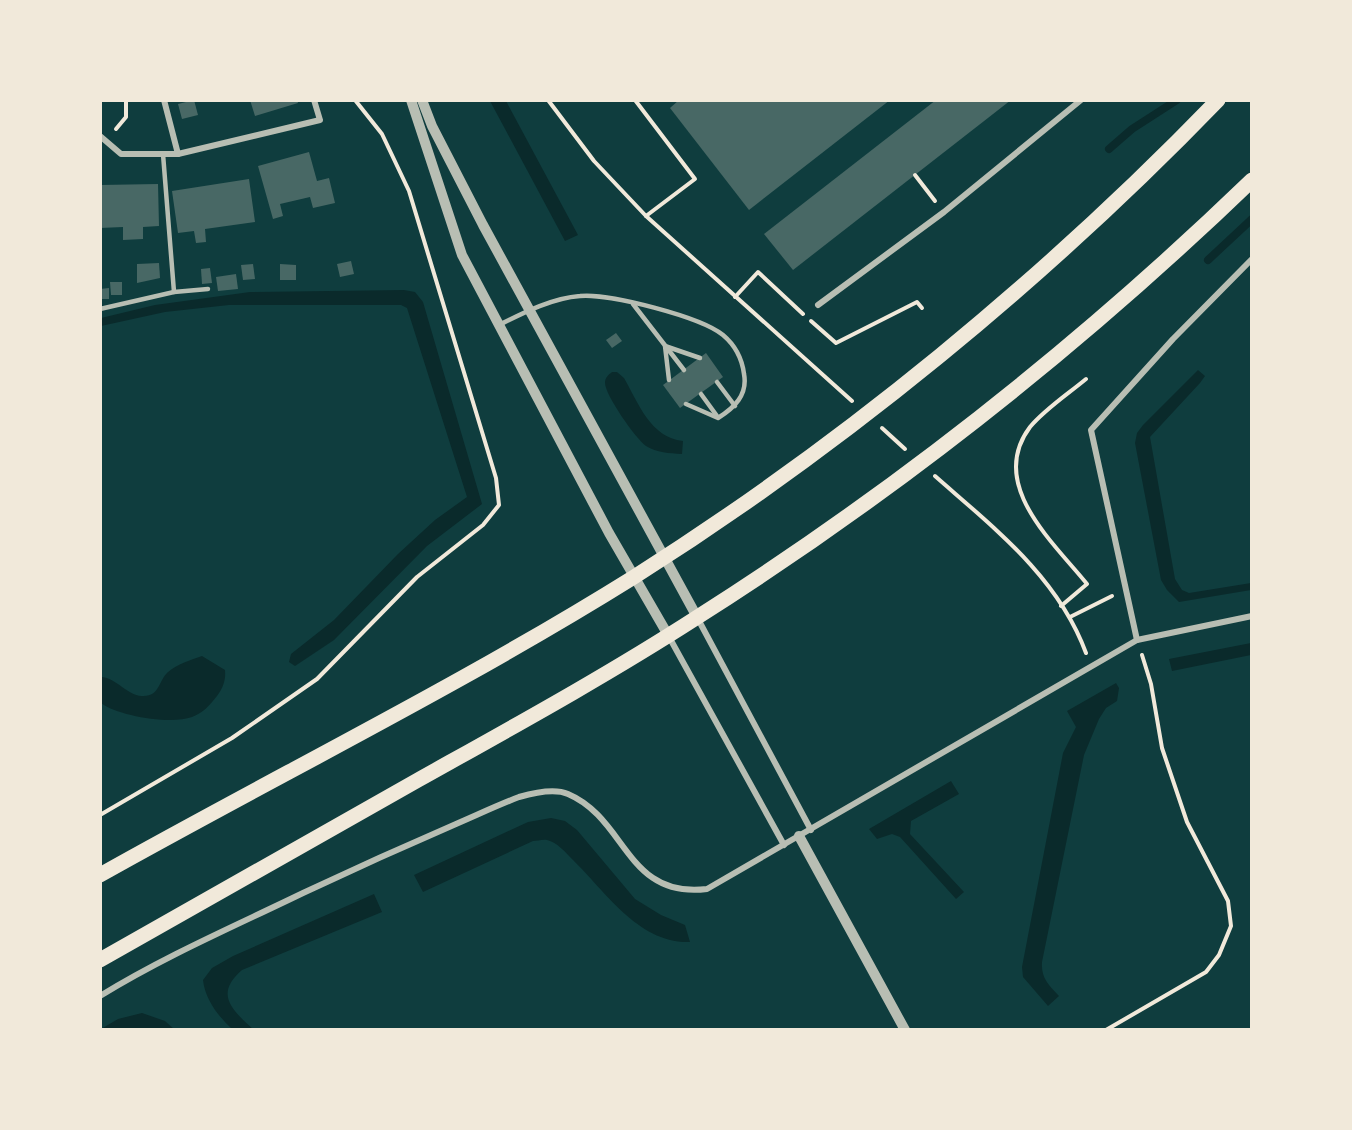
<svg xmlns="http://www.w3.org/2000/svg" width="1352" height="1130" font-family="'Varela Round',sans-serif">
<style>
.water{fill:#0a2a2b}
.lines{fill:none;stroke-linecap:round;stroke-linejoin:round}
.stream{stroke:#0a2a2b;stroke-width:8}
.building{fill:#486865}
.path{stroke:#f1e9da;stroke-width:4}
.service{stroke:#b8beb3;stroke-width:4.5}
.minor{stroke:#b8beb3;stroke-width:6}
.tertiary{stroke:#b8beb3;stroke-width:10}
.primary{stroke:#f1e9da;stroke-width:15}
</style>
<rect width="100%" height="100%" fill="#0f3d3e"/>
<g class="water">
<path d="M490,101H506L578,235L565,241Z"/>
<path d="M404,290L415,292L423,302L482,504L427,546L334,640L295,666L289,662L291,654L334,620L398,554L435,520L467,497L407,308L401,305H229L165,312L101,326V318L155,305L250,292Z"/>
<path d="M1198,370L1205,376L1200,383L1150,437L1175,579L1182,590L1189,593L1251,583V590L1179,602L1167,590L1161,580L1135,443L1137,433L1143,425Z"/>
<path d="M612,372H617L624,378C639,404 650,437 683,441L682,454C669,453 657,453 646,446C636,439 605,395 605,383C605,378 608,375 612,372Z"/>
<path d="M1251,643V655L1172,671L1169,659Z"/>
<path d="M202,656L225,670C226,680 223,688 217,696C210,705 203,713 192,717C171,725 118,716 101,703V677C117,678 126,695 142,696C160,697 158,681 168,672C177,664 191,660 202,656Z"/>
<path d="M1116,683L1119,688L1117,701L1106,708L1099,719L1084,755L1042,962C1041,978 1048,984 1059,996L1048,1006L1023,977L1022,967L1063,753L1076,727L1067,711Z"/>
<path d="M951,781L959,794L911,821L910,834L964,892L956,899L900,837L892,834L877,839L869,829Z"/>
<path d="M551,818L565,821L577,830L635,899L661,915L685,925L690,942C639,944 605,891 573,860C566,853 557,842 547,840C543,839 537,841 533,841L423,892L414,875L528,822Z"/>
<path d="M374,894L382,912L242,970C214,994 232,1010 253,1029H232C218,1016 205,999 203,980L212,968L233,956Z"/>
<path d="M142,1013L165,1021L174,1029H101L118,1019Z"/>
</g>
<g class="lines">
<g class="stream">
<path d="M1109,149L1132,129L1177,100"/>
<path d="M1208,260L1252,219"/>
</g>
</g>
<g class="building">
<path d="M194,100L198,115L182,119L178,104Z"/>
<path d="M250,100H297L298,103L255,116Z"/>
<path d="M679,100H890L749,210L670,108Z"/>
<path d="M936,100H1011L793,270L764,234Z"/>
<path d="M309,152L317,181L329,178L335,203L313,208L310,197L280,204L283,216L273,219L258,166Z"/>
<path d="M249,179L255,222L205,229L206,242L196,243L194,231L178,233L172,191Z"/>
<path d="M158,184L159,226L143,227V239L123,240V227L100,228V185Z"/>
<path d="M351,261L354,274L340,277L337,264Z"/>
<path d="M159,263L160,278L137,283V264Z"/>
<path d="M253,264L255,279L243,280L241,265Z"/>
<path d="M280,264L296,265V280H280Z"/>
<path d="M210,268L212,283L202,284L201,269Z"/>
<path d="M236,274L238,289L218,291L216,277Z"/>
<path d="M110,282H122V295H111Z"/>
<path d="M109,288V299H100V289Z"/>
<path d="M616,333L622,341L612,348L606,340Z"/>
<path d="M706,353L723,377L680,408L663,385Z"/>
</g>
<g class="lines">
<g class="path">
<path d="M548,100L594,161L646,216L852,401"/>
<path d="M635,100L695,179L646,216"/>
<path d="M116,129L126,117V100"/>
<path d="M915,175L935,201"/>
<path d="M735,297L758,272L803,314"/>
<path d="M811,321L836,343L917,302L922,308"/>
<path d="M882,428L905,449"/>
<path d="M935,476C994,528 1058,577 1086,653"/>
<path d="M1061,606L1087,584C1053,542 987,484 1030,427C1045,409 1068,394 1086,379"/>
<path d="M1070,617L1112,596"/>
<path d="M100,815L232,738L317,679L417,577L483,525L499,505L496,478L409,191L382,134L355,100"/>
<path d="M1106,1030L1206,972L1219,955L1231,926L1228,901L1187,822L1162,748L1151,684L1142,655"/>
</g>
<g class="service">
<path d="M163,154L174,292"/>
<path d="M633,304L684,370"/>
<path d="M100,309L174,292L208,289"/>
<path d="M499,325C523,313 552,298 580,296C609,293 701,317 723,335C736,346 742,358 744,374C748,395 734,408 718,418L686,404"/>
<path d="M669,380L665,346L700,358"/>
<path d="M717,382L735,406"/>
<path d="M701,394L717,416"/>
</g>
<g class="minor">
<path d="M100,136L121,154H178L164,100"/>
<path d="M178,154L320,120L314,100"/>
<path d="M818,305L944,212L1081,100"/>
<path d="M698,619L811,830"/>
<path d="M668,635L784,845"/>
<path d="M1137,640L1091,430L1173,339L1252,259"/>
<path d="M100,996C165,956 235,926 303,893C354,869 405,846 456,824C477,815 498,805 519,797C533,793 554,788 568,794C627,819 626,899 707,889L1137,640L1252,616"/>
</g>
<g class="tertiary">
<path d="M411,100L462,255L609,533L668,635"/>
<path d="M422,100L432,126L483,225L697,617"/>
<path d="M799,836L905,1030"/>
</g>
<g class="primary">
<path d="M100,875C278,775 461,685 634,577C844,444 1045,279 1218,100"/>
<path d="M100,960C206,900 312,840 418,780C511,728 606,676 696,618C896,491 1082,344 1252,180"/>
</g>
</g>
<rect width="1352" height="1130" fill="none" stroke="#f1e9da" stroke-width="204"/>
</svg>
